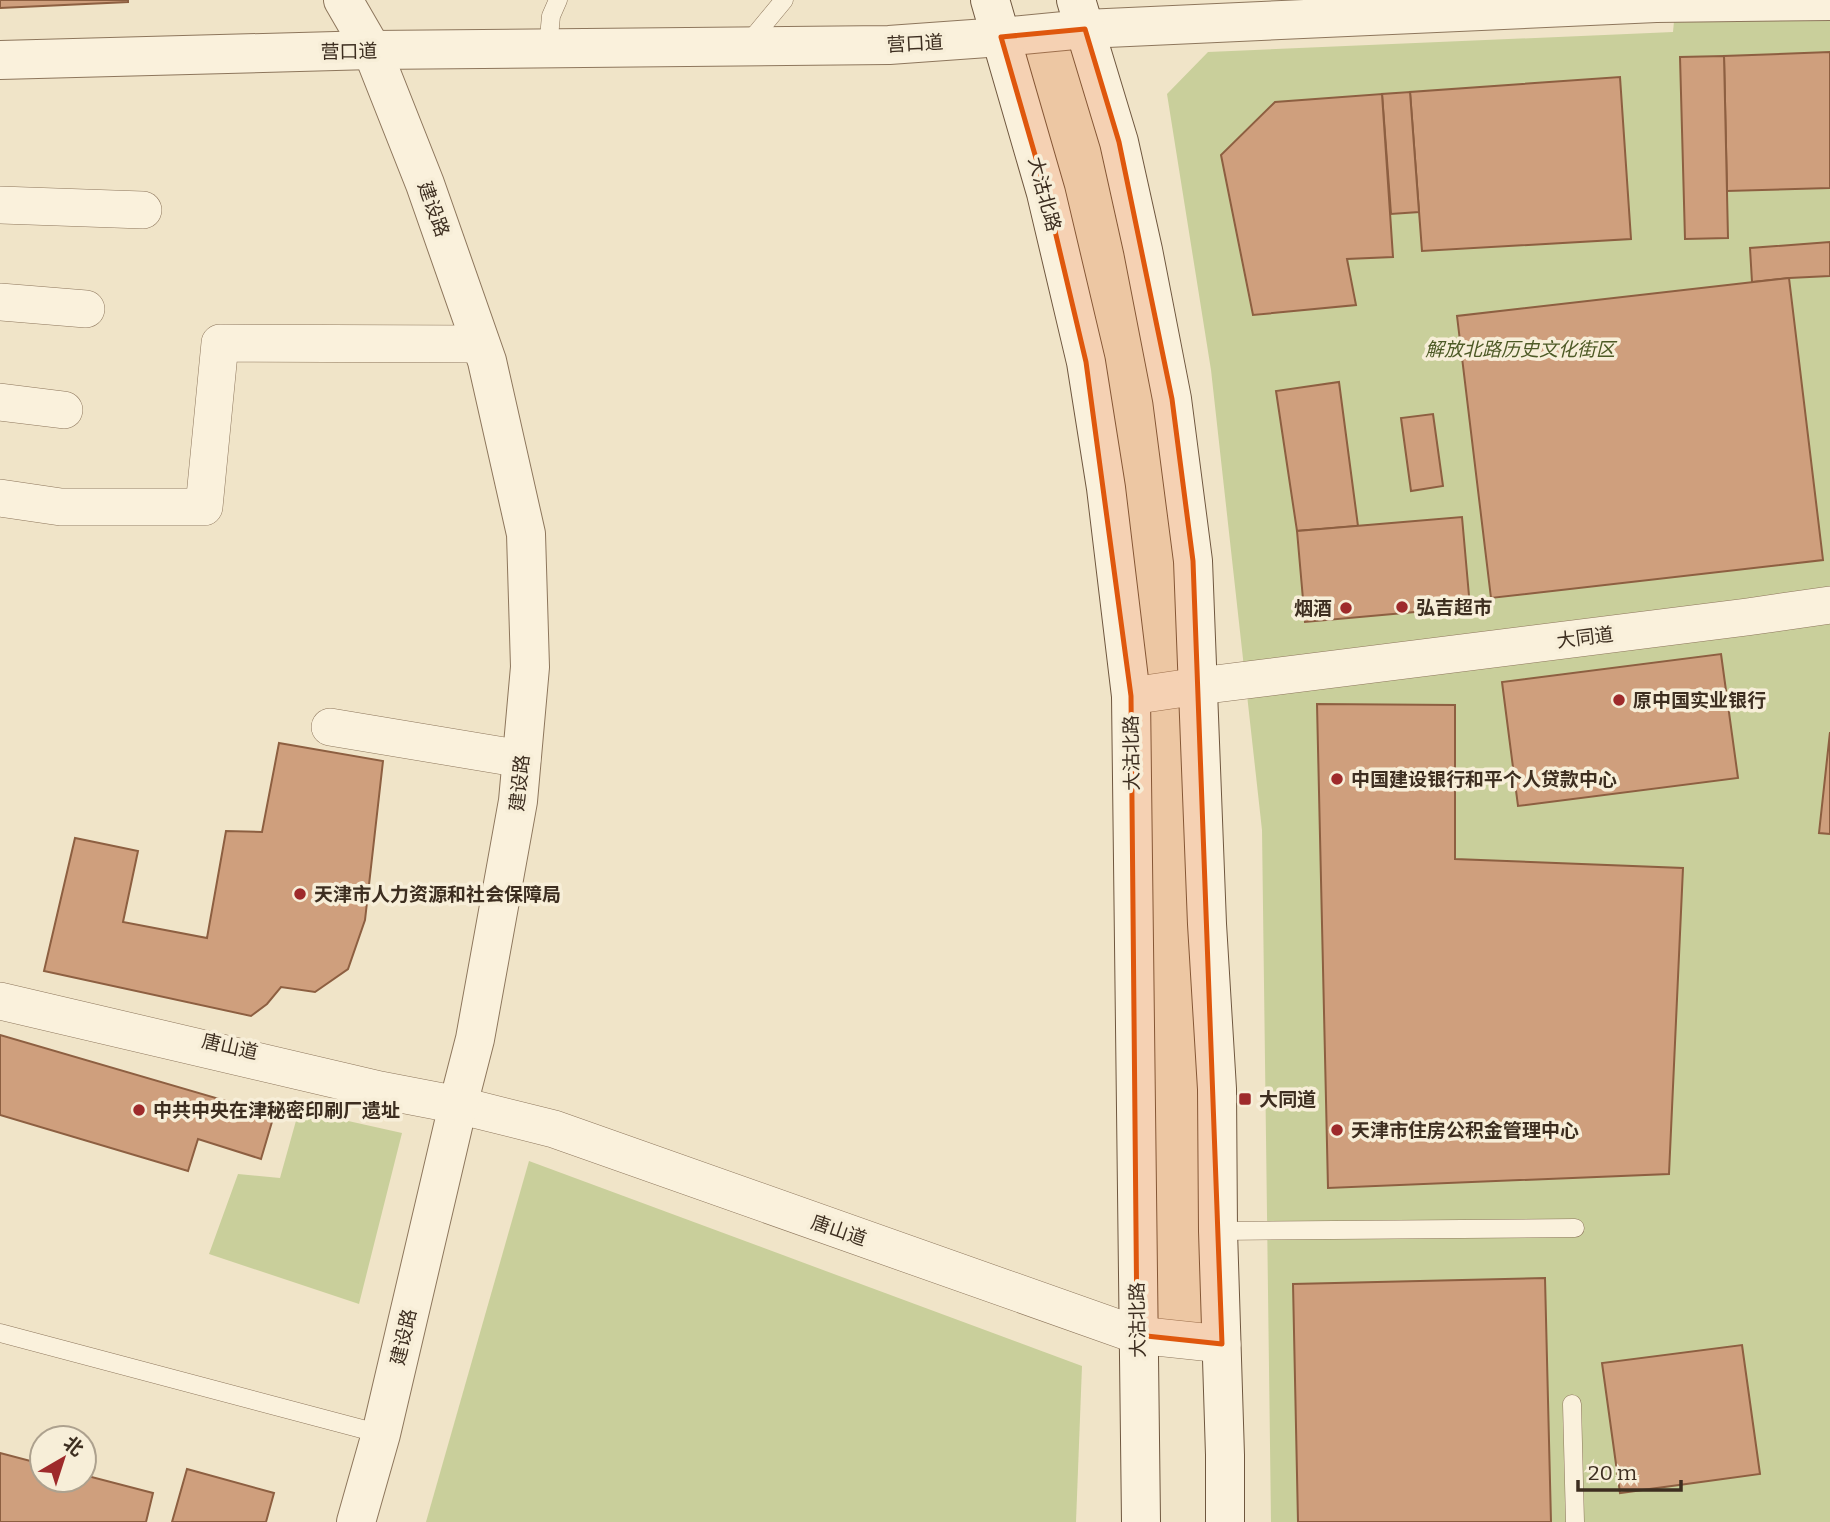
<svg xmlns="http://www.w3.org/2000/svg" width="1830" height="1522" font-family="Bitter,'Noto Sans SC',serif">
<style>
.green{fill:#c9cf9b}
.building{fill:#cf9f7d;stroke:#8d5f41;stroke-width:2}
.lines{fill:none;stroke-linecap:round;stroke-linejoin:round}
.service-casing{stroke:#8d765c;stroke-width:19}
.minor-casing{stroke:#8d765c;stroke-width:38}
.tertiary-casing{stroke:#8d765c;stroke-width:40}
.secondary-casing{stroke:#6f573f;stroke-width:40}
.service{stroke:#faf1dc;stroke-width:18}
.minor{stroke:#faf1dc;stroke-width:37}
.tertiary{stroke:#faf1dc;stroke-width:38}
.secondary{stroke:#faf1dc;stroke-width:38}
.marked{fill:#df570d;fill-opacity:0.2;stroke:#df570d;stroke-width:5;stroke-linejoin:round}
.poi-dot{fill:#9e2a2b;stroke:#f7eed8;stroke-width:2.5}
.labels{text-anchor:middle;stroke-width:7;stroke-linejoin:round;paint-order:stroke}
.street-label{font-size:19px;fill:#3d2e20;stroke:#f7eed8}
.park-label{font-size:19px;font-style:italic;fill:#4d5a26;stroke:#f7eed8}
.poi-label{font-size:19px;font-weight:bold;fill:#3d2e20;stroke:#f7eed8;text-anchor:start}
</style>
<rect width="100%" height="100%" fill="#f0e4c8"/>
<g class="green">
<path d="M1676,0H1830V1522H1271L1262,830L1211,370L1167,94L1208,52L1673,32Z"/>
<path d="M299,1110L402,1133L359,1304L209,1254L238,1174L280,1178Z"/>
<path d="M529,1161L1082,1366L1076,1522H426Z"/>
</g>
<g class="building">
<path d="M0,0H128V2L0,8Z"/>
<path d="M1830,52V188L1727,191L1724,56Z"/>
<path d="M1724,56L1728,238L1685,239L1680,57Z"/>
<path d="M1620,77L1631,239L1422,251L1410,92Z"/>
<path d="M1410,92L1419,212L1391,214L1382,94Z"/>
<path d="M1382,94L1393,257L1347,259L1356,305L1253,315L1221,155L1275,102Z"/>
<path d="M1830,242V276L1789,278L1752,282L1750,248Z"/>
<path d="M1789,278L1823,560L1491,598L1457,316Z"/>
<path d="M1339,382L1358,526L1297,531L1276,391Z"/>
<path d="M1433,414L1443,486L1411,491L1401,418Z"/>
<path d="M1462,517L1470,607L1305,622L1297,531Z"/>
<path d="M1721,654L1738,778L1518,806L1502,682Z"/>
<path d="M1317,704L1455,705V859L1683,868L1669,1174L1328,1188Z"/>
<path d="M1830,732V834L1819,833Z"/>
<path d="M279,743L383,761L365,920L348,969L315,992L281,987L267,1004L251,1016L44,971L75,838L138,851L123,922L207,938L226,831L262,832Z"/>
<path d="M0,1035L274,1115L261,1159L198,1139L188,1171L0,1115Z"/>
<path d="M1545,1278L1551,1522H1298L1293,1284Z"/>
<path d="M1742,1345L1760,1474L1620,1493L1602,1363Z"/>
<path d="M0,1453L42,1464V1480H84V1475L153,1493L146,1522H0Z"/>
<path d="M187,1469L274,1493L266,1522H172Z"/>
</g>
<g class="lines">
<defs>
<g id="service">
<path d="M746,46L784,0"/>
<path d="M548,48L551,16L558,0"/>
<path d="M1218,1231L1575,1228"/>
<path d="M0,1333L381,1434"/>
<path d="M1572,1404L1575,1522"/>
</g>
<g id="minor">
<path d="M0,205L143,210"/>
<path d="M0,302L86,309"/>
<path d="M0,402L64,410"/>
<path d="M0,498L61,507H204L220,343L481,344"/>
<path d="M1131,696L1199,686L1747,617L1830,605"/>
<path d="M330,727L522,759"/>
<path d="M0,1001L380,1090L458,1105L554,1129L1137,1335L1222,1344"/>
</g>
<g id="tertiary">
<path d="M343,0L372,50L425,184L487,361L526,534L530,667L518,801L475,1039L458,1105L381,1434L356,1522"/>
<path d="M0,60L372,50L889,45L1001,37L1085,29L1656,3L1830,1"/>
</g>
<g id="secondary">
<path d="M990,0L1046,193L1086,362L1106,488L1131,696L1141,1522"/>
<path d="M1076,0L1119,142L1143,250L1172,399L1193,561L1207,924L1217,1089L1218,1231L1225,1455V1522"/>
</g>
</defs>
<use href="#service" class="service-casing"/>
<use href="#minor" class="minor-casing"/>
<use href="#tertiary" class="tertiary-casing"/>
<use href="#secondary" class="secondary-casing"/>
<use href="#service" class="service"/>
<use href="#minor" class="minor"/>
<use href="#tertiary" class="tertiary"/>
<use href="#secondary" class="secondary"/>
</g>
<path class="marked" d="M1085,29L1119,142L1172,399L1193,561L1222,1344L1137,1335L1131,696L1086,362L1046,193L1001,37Z"/>
<g class="poi-dot">
<circle cx="1402" cy="607" r="7"/>
<circle cx="1346" cy="608" r="7"/>
<circle cx="1619" cy="700" r="7"/>
<circle cx="1337" cy="779" r="7"/>
<circle cx="300" cy="894" r="7"/>
<rect x="1238" y="1092" width="14" height="14" rx="3.5"/>
<circle cx="139" cy="1110" r="7"/>
<circle cx="1337" cy="1130" r="7"/>
</g>
<g class="labels">
<g class="street-label">
<text transform="translate(915 43) rotate(-3)" y="7">营口道</text>
<text transform="translate(349 51) rotate(-1)" y="7">营口道</text>
<text transform="translate(1045 194) rotate(75)" y="7">大沽北路</text>
<text transform="translate(434 209) rotate(70)" y="7">建设路</text>
<text transform="translate(1585 637) rotate(-7)" y="7">大同道</text>
<text transform="translate(1131 753) rotate(-91)" y="7">大沽北路</text>
<text transform="translate(519 783) rotate(-84)" y="7">建设路</text>
<text transform="translate(230 1046) rotate(13)" y="7">唐山道</text>
<text transform="translate(839 1230) rotate(19)" y="7">唐山道</text>
<text transform="translate(1137 1320) rotate(-91)" y="7">大沽北路</text>
<text transform="translate(403 1337) rotate(-77)" y="7">建设路</text>
</g>
<g class="park-label">
<text x="1520" y="356">解放北路历史文化街区</text>
</g>
<g class="poi-label">
<text x="1416" y="614">弘吉超市</text>
<text x="1332" y="615" text-anchor="end">烟酒</text>
<text x="1633" y="707">原中国实业银行</text>
<text x="1351" y="786">中国建设银行和平个人贷款中心</text>
<text x="314" y="901">天津市人力资源和社会保障局</text>
<text x="1259" y="1106">大同道</text>
<text x="153" y="1117">中共中央在津秘密印刷厂遗址</text>
<text x="1351" y="1137">天津市住房公积金管理中心</text>
</g>
</g>
<g transform="translate(63 1459) rotate(39)"><circle r="33" fill="#f7eed8" stroke="#ada18e" stroke-width="2"/>
<path d="M0-5L12 26L0 18L-12 26Z" fill="#9e2a2b"/>
<text y="-10" font-size="19" font-weight="bold" text-anchor="middle" fill="#3d2e20">北</text>
</g>
<path d="M1578 1480v10h103v-10" fill="none" stroke="#3d2e20" stroke-width="3.5"/>
<text x="1588" y="1480" font-size="21" fill="#3d2e20" stroke="#f7eed8" stroke-width="5" paint-order="stroke">20 m</text>
</svg>
